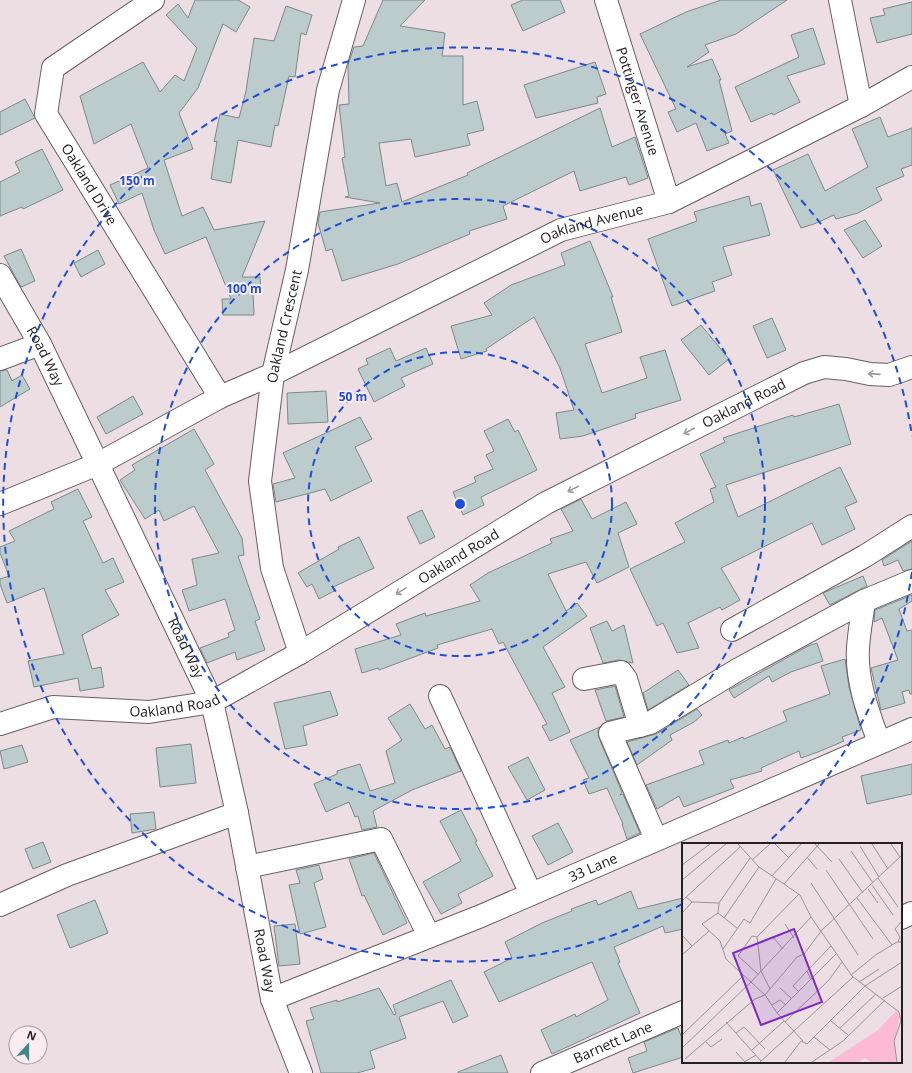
<svg xmlns="http://www.w3.org/2000/svg" width="912" height="1073" font-family="'Open Sans',sans-serif">
<style>
.building{fill:#bccccd;stroke:#7a8989}
.lines{fill:none;stroke-linecap:round;stroke-linejoin:round}
.minor-casing{stroke:#6a5e62;stroke-width:24}
.minor{stroke:#fff;stroke-width:22}
.oneway{stroke:#9d9b9c}
.ring{fill:none;stroke:#1d4ed8;stroke-width:2;stroke-dasharray:7 5}
.labels{text-anchor:middle;stroke-width:4;stroke-linejoin:round;paint-order:stroke}
.street-label{font-size:14px;fill:#252022;stroke:#faecf1}
.inset-road{fill:none;stroke:#9d9296;stroke-width:1}
.view{fill:#7b2cbf;fill-opacity:0.15;stroke:#7b2cbf;stroke-width:2}
.inset-edge{fill:none;stroke:#252022;stroke-width:2}
.centre{fill:#1d4ed8;stroke:#faecf1;stroke-width:2}
.ring-label{font-size:12px;text-anchor:middle;font-weight:bold;fill:#1d4ed8;stroke:#faecf1;stroke-width:4;stroke-linejoin:round;paint-order:stroke}
</style>
<rect width="100%" height="100%" fill="#eddee4"/>
<g class="building">
<path d="M195,0H238L250,7L236,32L223,24L198,88L179,113L193,149L164,160L182,216L203,207L214,230L265,221L242,277H260L261,293H253L254,315H223L222,299H231L206,237L165,254L154,230L142,193L119,204L110,185L148,168L131,124L94,144L80,96L143,62L160,92L175,75L184,81L197,48L166,15L178,4L188,18Z"/>
<path d="M383,0H425L400,26L445,33L442,56H463V105L477,101L484,130L467,134L470,145L415,157L411,139L379,143L386,186L397,183L402,202L468,175L467,173L600,108L612,147L635,137L648,178L629,185L626,177L580,191L574,171L503,206L507,219L469,231L470,234L398,264L342,281L332,249L326,251L318,223L320,212L380,203L345,197L349,196L342,158L345,157L339,105L349,104L348,65L354,47L363,46Z"/>
<path d="M523,0H560L565,12L523,31L511,5Z"/>
<path d="M721,0H787L736,34L705,45L709,52L687,67L712,59L721,80H719L732,131L725,134L729,143L707,151L696,123L677,132L668,112L676,109L640,34L686,12Z"/>
<path d="M912,2V34L877,43L870,18L885,15L883,9Z"/>
<path d="M286,6L312,15L306,35L301,33L295,77L289,76L278,126L275,125L271,147L238,140L231,183L211,179L217,141L214,142L220,114L239,118L246,91L254,38L274,41Z"/>
<path d="M813,28L825,64L787,76L800,102L773,115L772,113L751,122L735,87L799,57L791,35Z"/>
<path d="M595,62L606,94L597,97L598,103L536,118L524,85Z"/>
<path d="M25,99L35,118L0,135V112Z"/>
<path d="M880,117L888,137L912,128V165L901,169L904,176L876,188L882,200L858,213L836,219L834,215L814,224L801,228L773,170L808,154L825,191L868,167L852,129Z"/>
<path d="M42,149L63,190L23,209L22,207L0,216V182L20,172L15,162Z"/>
<path d="M749,196L751,206L761,203L770,235L723,247L732,275L712,282L715,291L672,306L648,239L697,221L694,212Z"/>
<path d="M865,220L882,246L863,258L844,230Z"/>
<path d="M590,241L613,297H611L622,332L585,344L602,393L647,378L640,357L665,350L681,400L635,414L636,418L583,436L560,439L556,413L574,410L560,368L534,317L486,349L487,351L461,359L451,326L492,315L484,303L511,285L565,265L561,253Z"/>
<path d="M21,249L35,281L21,287L4,256Z"/>
<path d="M98,250L105,264L81,277L74,263Z"/>
<path d="M772,318L786,350L767,358L753,326Z"/>
<path d="M701,325L729,359L709,375L681,340Z"/>
<path d="M390,348L396,361L426,348L433,364L401,378L405,386L374,402L358,369L368,364L366,359Z"/>
<path d="M7,370L12,381L22,375L30,389L0,407V371Z"/>
<path d="M326,391L328,422L288,424L287,393Z"/>
<path d="M133,396L143,414L106,434L97,417Z"/>
<path d="M839,404L851,444L726,485L738,517L840,467L857,502L845,507L855,529L822,545L812,523L721,568L740,600L722,610L720,607L688,623L699,648L677,653L663,623L657,626L630,569L685,542L675,523L714,502L710,489L716,487L700,454L725,442L723,438L793,415L794,417Z"/>
<path d="M360,417L372,439L355,447L372,481L331,501L325,489L276,502L273,484L295,478L283,453Z"/>
<path d="M508,419L515,432L518,430L537,470L481,497L484,505L463,515L453,492L476,482L474,477L493,469L486,455L494,451L484,431Z"/>
<path d="M194,429L214,464L205,470L242,538L244,555L238,556L260,619L255,621L265,650L237,660L235,652L207,663L200,648L229,637L228,633L235,630L225,599L189,611L182,590L197,585L192,559L219,553L194,506L164,521L159,510L145,519L120,480L135,470L132,465Z"/>
<path d="M78,489L92,517L83,521L103,563L113,558L124,582L105,590L119,615L82,635L92,669L101,667L104,687L80,691L78,678L34,687L28,661L64,654L44,588L7,603L0,584V579L9,576L0,553V547L15,541L9,531L54,509L51,502Z"/>
<path d="M581,499L592,519L626,502L637,524L618,533L629,567L597,583L586,562L548,574L566,611L577,603L587,616L543,647L565,687L552,693L570,732L550,741L542,726L547,724L503,642L499,644L492,629L437,645L438,648L379,670L378,668L362,673L355,649L401,635L396,624L425,613L426,616L480,601L470,585L488,573L552,543L550,539L573,531L561,509Z"/>
<path d="M422,510L435,537L420,544L407,517Z"/>
<path d="M359,537L374,568L333,587L334,591L319,599L312,584L307,587L298,573L339,549L338,547Z"/>
<path d="M912,541V569L903,571L898,560L884,566L882,560Z"/>
<path d="M863,576L867,586L830,605L823,593Z"/>
<path d="M912,595V601L899,609L907,631L912,630V694H910L909,690L902,692L905,703L881,710L871,668L898,660L882,618L874,622L875,610Z"/>
<path d="M607,621L612,631L624,625L633,663L619,660L603,663L590,628Z"/>
<path d="M817,643L823,661L791,672L772,682L769,676L734,698L729,690L808,646Z"/>
<path d="M845,659L849,687L861,730L842,737L844,741L818,752L801,758L799,751L761,768L762,771L730,780L734,788L684,807L679,796L657,809L646,785L704,764L699,751L728,740L729,743L743,737L744,739L787,721L783,711L830,694L821,666Z"/>
<path d="M678,670L689,685L648,710L643,693Z"/>
<path d="M615,686L624,717L606,721L595,690Z"/>
<path d="M330,691L338,715L303,726L307,745L285,749L274,703Z"/>
<path d="M410,704L425,729L432,725L445,749L450,747L461,771L412,790L373,811L377,827L362,830L358,816L355,817L349,802L326,812L314,784L337,774V771L360,764L370,791L395,783L386,751L402,740L388,718Z"/>
<path d="M697,709L702,715L694,722L670,735L672,740L637,765L627,742L656,734Z"/>
<path d="M600,727L598,731L599,738L622,792L620,795L623,794L640,833L627,839L622,824H623L607,788L589,794L583,780L589,778L570,740Z"/>
<path d="M191,744L196,783L160,787L156,748Z"/>
<path d="M22,745L28,762L4,769L0,751Z"/>
<path d="M528,757L545,790L527,800L508,767Z"/>
<path d="M912,764V794L867,804L861,776Z"/>
<path d="M461,810L477,841L475,842L493,876L458,894L462,903L441,914L423,882L461,861L440,821Z"/>
<path d="M154,812L156,829L132,833L130,814Z"/>
<path d="M558,823L573,852L548,865L532,836Z"/>
<path d="M43,842L51,862L33,869L25,849Z"/>
<path d="M374,853L407,923L383,935L364,895L362,896L349,859Z"/>
<path d="M319,865L323,879L314,883L326,927L300,934L289,885L300,883L296,870Z"/>
<path d="M631,891L638,909L683,898V929L665,933L663,926L614,947L620,962L618,963L640,1013L552,1054L541,1030L575,1014L576,1017L608,1000L592,962L499,1002L484,972L512,958L505,942L542,923L572,911L571,909L596,900L598,905Z"/>
<path d="M95,900L108,933L70,948L57,915Z"/>
<path d="M295,924L300,964L279,966L274,926Z"/>
<path d="M451,980L468,1016L453,1023L443,1001L399,1017L406,1038L370,1051L375,1068L357,1073H321L306,1021L314,1019L310,1008L337,1000V1002L379,988L394,1015L396,1014L393,1005Z"/>
<path d="M678,1028L683,1041V1057L633,1073L628,1058L647,1051L644,1042Z"/>
<path d="M501,1055L508,1073H458V1072Z"/>
</g>
<g class="lines">
<defs>
<g id="minor">
<path id="s1" d="M153,0L53,68L46,114L220,397"/>
<path id="s2" d="M606,0L669,202"/>
<path d="M840,0L861,106"/>
<path id="s3" d="M0,275L40,344L212,702L237,813L272,999L301,1073"/>
<path d="M0,359L40,344"/>
<path id="s4" d="M0,504L98,464L220,397L273,374L561,230L669,202L861,106L912,77"/>
<path d="M732,630L865,556L912,526"/>
<path id="s5" d="M300,653L272,568L260,481L273,374L297,270L328,90L354,0"/>
<path d="M584,679L621,672L626,679L640,726"/>
<path d="M440,696L531,894"/>
<path id="s6" d="M0,724L53,707L149,712L212,702L300,653L546,503L804,373L824,367L846,369L870,374L889,375L912,367"/>
<path d="M879,742C868,712 856,681 858,648C859,632 862,617 864,601L912,581"/>
<path d="M656,839L610,733L650,723L739,669L864,601"/>
<path d="M247,867L381,839L429,936"/>
<path d="M0,905L67,875L237,813"/>
<path d="M901,918L912,913"/>
<path id="s7" d="M272,999L481,916L912,729"/>
<path id="s8" d="M542,1073L683,1012"/>
</g>
</defs>
<use href="#minor" class="minor-casing"/>
<use href="#minor" class="minor"/>
</g>
<defs><path id="oneway-shaft" d="M-6 0H5M1.5-3L5.5 0L1.5 3" fill="none" stroke-width="1.6" stroke-linecap="round" stroke-linejoin="round"/></defs>
<g class="oneway">
<use href="#oneway-shaft" transform="translate(874 374) rotate(-176)"/>
<use href="#oneway-shaft" transform="translate(689 431) rotate(153)"/>
<use href="#oneway-shaft" transform="translate(573 489) rotate(153)"/>
<use href="#oneway-shaft" transform="translate(401 591) rotate(149)"/>
</g>
<g class="ring">
<circle cx="460" cy="504" r="152"/>
<circle cx="460" cy="504" r="305"/>
<path d="M912 572A457 457 0 0 1 766 844M682 904A457 457 0 1 1 912 436"/>
</g>
<g class="labels">
<g class="street-label">
<text dy="5" stroke="none"><textPath href="#s2" startOffset="106">Pottinger Avenue</textPath></text>
<text dy="5" stroke="none"><textPath href="#s1" startOffset="250">Oakland Drive</textPath></text>
<text dy="5" stroke="none"><textPath href="#s4" startOffset="656">Oakland Avenue</textPath></text>
<text dy="5" stroke="none"><textPath href="#s5" startOffset="334">Oakland Crescent</textPath></text>
<text dy="5" stroke="none"><textPath href="#s3" startOffset="93">Road Way</textPath></text>
<text dy="5" stroke="none"><textPath href="#s6" startOffset="826">Oakland Road</textPath></text>
<text dy="5" stroke="none"><textPath href="#s6" startOffset="502">Oakland Road</textPath></text>
<text dy="5" stroke="none"><textPath href="#s3" startOffset="417">Road Way</textPath></text>
<text dy="5" stroke="none"><textPath href="#s6" startOffset="178">Oakland Road</textPath></text>
<text dy="5" stroke="none"><textPath href="#s7" startOffset="347">33 Lane</textPath></text>
<text dy="5" stroke="none"><textPath href="#s3" startOffset="741">Road Way</textPath></text>
<text dy="5" stroke="none"><textPath href="#s8" startOffset="77">Barnett Lane</textPath></text>
</g>
</g>
<g transform="translate(682 843)">
<rect width="220" height="220" fill="#eddee4"/>
<path d="M214,168L218,173L213,194L214,219H189L183,215L177,219H147L196,187Z" fill="#fcbad5"/>
<path class="inset-road" d="M56,1L77,24L118,52L129,74L170,133L217,169L219,178L212,198L215,219M93,1L107,15M133,1L150,19M190,1L206,26M209,1L218,14M178,3L197,34M169,8L191,40M125,14L135,26M157,16L181,50M70,17L88,1M0,22L28,1M144,27L191,96M90,33L119,1M196,35L216,64M0,37L44,1M129,40L176,112M102,41L137,1M190,42L211,72M186,46L196,60M4,54L10,59L37,60M175,55L210,102M0,58L58,4M0,70L10,59M36,70L20,81L38,98L44,116L83,152L95,170L121,198M36,70L37,60L68,15M36,70L55,85M42,75L77,24M103,81L112,95M0,92L10,103M75,94L70,93L56,113L76,131M91,94L101,106M216,99L218,94L213,86L220,78M41,106L62,76L68,80L94,36M0,112L27,88M169,132L195,111L215,99H220M129,137L125,128L149,103M177,139L197,126M98,145L110,156M88,146L79,128L75,94L117,51M117,149L111,143L125,128M201,155L220,143M90,162L98,157L104,162M95,170L154,111M149,178L166,192M44,179L79,218M103,179L147,137L160,119M158,185L194,151M54,190L62,184L83,206M0,192L62,132M132,194L148,207M23,198L29,204L40,196M0,205L69,139L129,74M70,207L102,178M54,209L63,219M3,216L73,156L83,152L115,114L122,111L140,87L220,12M62,219L74,212M78,219L171,134M103,219L119,198L125,201L183,143L220,119M130,219L161,198L203,157"/>
<path class="view" d="M112,86L140,159L79,182L51,110Z"/>
<rect width="220" height="220" class="inset-edge"/>
</g>
<circle cx="460" cy="504" r="6" class="centre"/>
<g class="ring-label">
<text x="137" y="185">150 m</text>
<text x="244" y="293">100 m</text>
<text x="353" y="401">50 m</text>
</g>
<g transform="translate(28 1045) rotate(21)"><circle r="19" fill="#faecf1" stroke="#a59a9e"/>
<path d="M0-3L7 15L0 10L-7 15Z" fill="#3e868a"/>
<text y="-6" font-size="11" font-weight="bold" text-anchor="middle" fill="#252022">N</text>
</g>
</svg>
